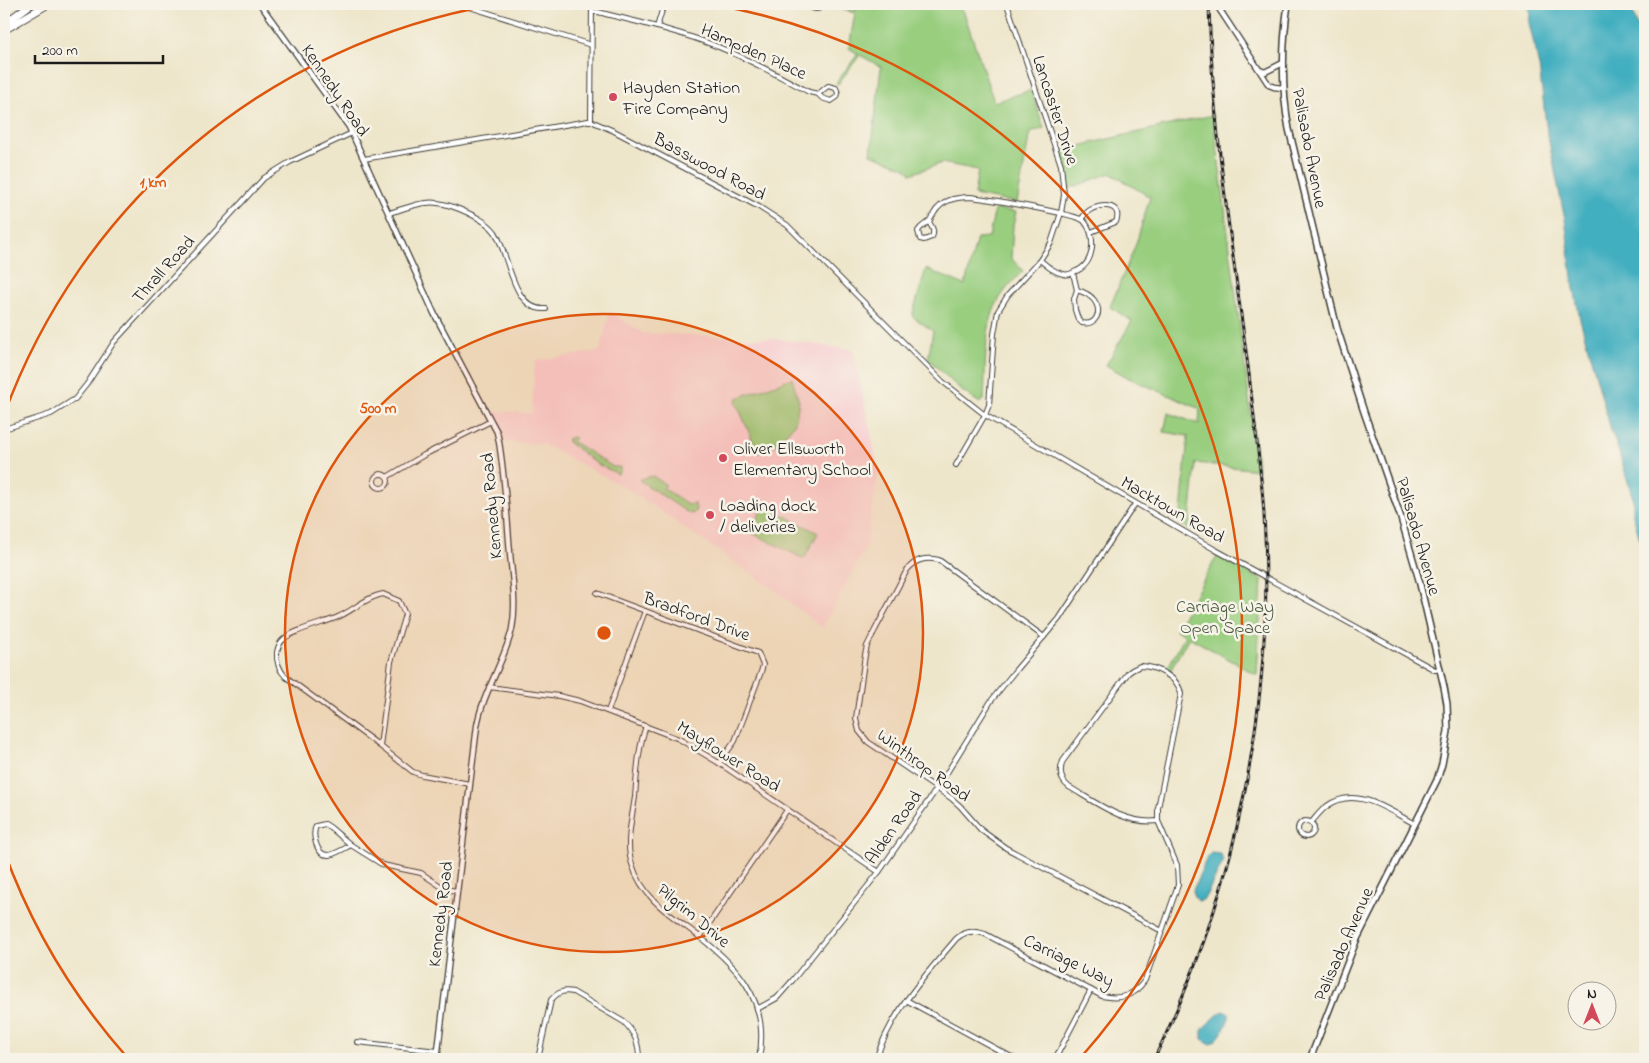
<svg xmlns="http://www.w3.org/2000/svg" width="1649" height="1063" font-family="'Indie Flower',sans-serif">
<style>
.built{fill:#f7cfd1}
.green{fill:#99ce7f;stroke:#5a754e}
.water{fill:#42afc0;stroke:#2f666e}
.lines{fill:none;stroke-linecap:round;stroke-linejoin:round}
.minor-casing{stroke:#3c3a36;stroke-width:6}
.tertiary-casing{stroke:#3c3a36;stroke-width:7}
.secondary-casing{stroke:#3c3a36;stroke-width:8}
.motorway-casing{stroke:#3c3a36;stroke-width:9}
.minor{stroke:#fff;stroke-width:4}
.tertiary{stroke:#fff;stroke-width:4.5}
.secondary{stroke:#fff;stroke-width:5}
.motorway{stroke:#fff;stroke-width:7}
.rail-casing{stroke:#1c1c1c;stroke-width:3}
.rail{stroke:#f7f3e8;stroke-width:1;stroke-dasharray:4;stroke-linecap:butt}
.ring{fill:none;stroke:#de560d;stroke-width:2.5}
.poi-dot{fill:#d1495b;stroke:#f7f3e8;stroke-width:2}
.labels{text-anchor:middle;stroke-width:5;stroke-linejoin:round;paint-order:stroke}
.street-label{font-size:18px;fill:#1c1c1c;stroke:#f7f3e8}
.poi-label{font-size:18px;fill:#1c1c1c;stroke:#f7f3e8;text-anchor:start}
.park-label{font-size:18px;fill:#485a3f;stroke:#f7f3e8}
.centre{fill:#de560d;stroke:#f7f3e8;stroke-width:2.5}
.ring-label{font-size:15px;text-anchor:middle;font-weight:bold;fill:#de560d;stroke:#f7f3e8;stroke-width:5;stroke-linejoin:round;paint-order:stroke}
</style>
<rect width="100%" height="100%" fill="#f7f3e8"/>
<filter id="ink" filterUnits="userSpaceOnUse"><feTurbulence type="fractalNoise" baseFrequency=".02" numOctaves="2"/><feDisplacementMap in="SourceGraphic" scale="10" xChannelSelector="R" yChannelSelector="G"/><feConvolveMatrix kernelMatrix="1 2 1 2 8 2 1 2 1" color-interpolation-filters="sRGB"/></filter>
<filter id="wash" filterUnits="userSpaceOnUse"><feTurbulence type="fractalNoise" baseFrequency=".0096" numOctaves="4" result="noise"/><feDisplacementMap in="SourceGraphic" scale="20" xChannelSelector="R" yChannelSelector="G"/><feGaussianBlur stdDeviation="1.12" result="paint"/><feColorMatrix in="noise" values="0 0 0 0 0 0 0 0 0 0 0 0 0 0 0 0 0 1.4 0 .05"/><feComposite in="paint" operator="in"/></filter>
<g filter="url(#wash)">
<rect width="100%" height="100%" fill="#eee6cb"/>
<path class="built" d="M610,312L643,333L780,339L853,350L879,472L865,549L822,628L776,591L628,489L543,444L505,442L491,411L532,413L535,361L600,351Z"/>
<g class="green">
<path d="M829,4L856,11L857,4H961L994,102L1031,90L1044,128L1030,133L1017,203L974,195L978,170L942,163L911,174L906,168L871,154L881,67L860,55L838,84L836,83L858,54L849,48L855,13L828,6Z"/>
<path d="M1213,115L1258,470L1196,463L1189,529L1180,524L1188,436L1164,432L1168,413L1199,424L1200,409L1129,378L1106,365L1132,321L1110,307L1136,244L1150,197L1110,173L1068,189L1066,170L1062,151L1091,143Z"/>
<path d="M995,209L1016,212L1013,226L1011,258L1023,271C1014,280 1005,289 998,301C983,328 986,369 984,400L980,403L962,391L928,359L933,331L912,316L926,269L965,285L977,238L989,237Z"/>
<path d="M792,378L799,402L795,423L778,443L758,453L736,402L737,398Z"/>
<path d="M572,437L575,438L572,441L613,467H620V472L618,474L597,464L568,442L567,439Z"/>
<path d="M653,476L666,485L663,488L689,505L694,503L696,508L695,512L692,514L688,513L639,480L640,479Z"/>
<path d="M764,505L818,533L804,559L750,532Z"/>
<path d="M1217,556L1262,580L1257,675L1189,637L1170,671L1167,669L1185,635L1176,630Z"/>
</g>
<g class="water">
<path d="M1527,4H1630L1638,29L1645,42V583L1642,564L1641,543L1633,515V498L1618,449L1611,430L1580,319L1572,278L1566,225L1547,132L1539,66L1529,23L1530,15Z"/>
<path d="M1211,853L1221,854L1223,862L1206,896L1203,900L1198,901L1194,897L1193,890L1207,857Z"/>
<path d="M1222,1011L1228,1013L1230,1015C1227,1025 1220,1039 1211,1044L1202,1039V1029Z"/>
</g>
</g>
<g filter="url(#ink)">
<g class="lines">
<defs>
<g id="minor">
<path d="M460,4L591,45"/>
<path d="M809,4L812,8C817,10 821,9 823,4"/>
<path d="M592,12H598C637,22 679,31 716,46C749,59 779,76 809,92L818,94L828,86L836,88L838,93L837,97L831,101L822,98L818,94"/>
<path d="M657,27L664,4"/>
<path d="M591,121L592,4"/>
<path d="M364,159L588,121H591L614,131L759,207L787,225L942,381L985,415L1214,549L1435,670L1440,669"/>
<path d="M389,213C401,210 414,204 426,203C437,201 449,205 459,209C471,214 487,221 495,232C509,253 512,312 546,309"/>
<path d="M1082,218C1084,215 1087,212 1090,210C1102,203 1123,204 1116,222L1091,232"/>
<path d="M929,222C932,227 935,231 932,237L924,240L920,239L918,231C921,226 925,225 929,221C931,220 931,217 933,215C937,207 945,201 953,199C958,198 964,197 969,197C983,198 1078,214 1084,221C1097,236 1095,265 1074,272C1071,274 1067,275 1063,274C1054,272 1047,266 1040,260"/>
<path d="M1073,273L1077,290L1074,299L1075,310L1078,319L1082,323C1096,326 1103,312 1094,300C1090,295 1084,292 1077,290"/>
<path d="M4,429L51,414L75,399L87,384L114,342L264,178L290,162L352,133"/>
<path d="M956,465L985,415L989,405L994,334L998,311L1008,295L1040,260L1051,243L1061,213L1064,195L1061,165L1007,4"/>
<circle cx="381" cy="481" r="7"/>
<path d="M387,477L424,455L491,421"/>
<path d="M597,593L758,653L763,665L761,672L735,741L719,763"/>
<path d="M383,594L399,601L405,614L391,662L380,746L286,677C279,670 276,662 277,652C278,647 280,642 284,639C293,630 325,623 338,617C354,610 366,597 383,594Z"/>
<path d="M1044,637L939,560C925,557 916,559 907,570L875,630L867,646L865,655L856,718L859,731L868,742L951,798L960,806L981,830L1006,848L1162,931"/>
<path d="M1140,666C1155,666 1179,677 1181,694L1158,808V821C1125,825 1097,803 1069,787C1060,780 1059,771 1063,761L1128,673L1132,670Z"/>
<path d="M489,687L559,696L580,701L679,739L719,763L879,872"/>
<path d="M608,711L645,611"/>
<path d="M646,726C638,748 637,773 635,797C632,818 625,844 632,864C641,894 664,911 688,928C734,962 771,997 759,1059"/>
<path d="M380,746L413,772L422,775L470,784"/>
<circle cx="1306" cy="829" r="8"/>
<path d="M1311,823C1316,817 1321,810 1327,806C1356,785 1388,810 1415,824"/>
<path d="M325,824L331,828L351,845C345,848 336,854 329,855C316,856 312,834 316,826Z"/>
<path d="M351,845L383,865L421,873L445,889L457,891"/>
<path d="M700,937L787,810"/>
<path d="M906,1000L1015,1059"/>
<path d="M757,1009L777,998L792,981L879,872L940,784L991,701L1014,672L1059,619L1135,504"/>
<path d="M357,1042L438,1051"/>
<path d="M538,1059L551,1000C558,992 563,990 573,992L624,1022C635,1033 639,1044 639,1059"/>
<path d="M876,1059C892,1011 924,977 956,939C965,931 973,930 985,934L1102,996C1121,1000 1134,996 1145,980L1178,885L1177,865L1158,821"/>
<path d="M1055,1059L1091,990"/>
</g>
<g id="tertiary">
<path d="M260,4L349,127L434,313L491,421L497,432L499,442C505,479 507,516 510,553C512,578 517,604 512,629C504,663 483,692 477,726L437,1059"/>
<path d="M1216,4L1269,85L1274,87L1283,88"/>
<path d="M1260,70L1265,72L1283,63"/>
</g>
<path id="secondary" d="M1288,4C1282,46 1281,87 1289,129L1337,328L1364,412L1400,515L1419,580L1444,687L1447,704L1448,731L1442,764L1437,780L1356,941L1310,1059"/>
<g id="motorway">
<path d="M4,6L7,4"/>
<path d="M4,24L31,4"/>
<path d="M4,30L48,4"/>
</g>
</defs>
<use href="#minor" class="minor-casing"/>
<use href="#tertiary" class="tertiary-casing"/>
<use href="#secondary" class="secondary-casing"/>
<use href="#motorway" class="motorway-casing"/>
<use href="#minor" class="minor"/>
<use href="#tertiary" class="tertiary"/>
<use href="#secondary" class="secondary"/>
<use href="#motorway" class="motorway"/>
<defs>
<path id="rail" d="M1154,1059C1237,892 1275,700 1264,514C1261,467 1254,421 1249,374C1233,251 1212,128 1209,4"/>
</defs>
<use href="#rail" class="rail-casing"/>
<use href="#rail" class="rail"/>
</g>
</g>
<circle cx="604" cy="633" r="319" fill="#de560d" fill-opacity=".12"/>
<g class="ring">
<circle cx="604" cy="633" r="319"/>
<path d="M126 1056A638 638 0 0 1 4 851M4 415A638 638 0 0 1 493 5M715 5A638 638 0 0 1 1082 1056"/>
</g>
<g class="poi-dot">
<circle cx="613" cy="97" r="5"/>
<circle cx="723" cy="458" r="5"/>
<circle cx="710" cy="515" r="5"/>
</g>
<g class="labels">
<g class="street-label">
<text transform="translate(754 51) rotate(24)" y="6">Hampden Place</text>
<text transform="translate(336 90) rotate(56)" y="6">Kennedy Road</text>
<text transform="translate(1056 110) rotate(72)" y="6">Lancaster Drive</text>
<text transform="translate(1310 148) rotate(79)" y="6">Palisado Avenue</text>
<text transform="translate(710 166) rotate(28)" y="6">Basswood Road</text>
<text transform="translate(163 269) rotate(-48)" y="6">Thrall Road</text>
<text transform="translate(491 506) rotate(-95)" y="6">Kennedy Road</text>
<text transform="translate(1173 509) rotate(30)" y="6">Macktown Road</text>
<text transform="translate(1419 536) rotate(74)" y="6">Palisado Avenue</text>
<text transform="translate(697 616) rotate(20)" y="6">Bradford Drive</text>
<text transform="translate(729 756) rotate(32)" y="6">Mayflower Road</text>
<text transform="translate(924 765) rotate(36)" y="6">Winthrop Road</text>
<text transform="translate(893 827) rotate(-55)" y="6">Alden Road</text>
<text transform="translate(440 914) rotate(-83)" y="6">Kennedy Road</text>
<text transform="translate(694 915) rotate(40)" y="6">Pilgrim Drive</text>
<text transform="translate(1343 944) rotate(-66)" y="6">Palisado Avenue</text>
<text transform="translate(1069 960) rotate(26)" y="6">Carriage Way</text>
</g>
<g class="poi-label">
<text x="623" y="93">Hayden Station<tspan x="623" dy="21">Fire Company</tspan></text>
<text x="733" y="454">Oliver Ellsworth<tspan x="733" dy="21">Elementary School</tspan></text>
<text x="720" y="511">Loading dock<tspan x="720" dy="21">/ deliveries</tspan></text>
</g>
<g class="park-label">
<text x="1225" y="612">Carriage Way<tspan x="1225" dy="21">Open Space</tspan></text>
</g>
</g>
<circle cx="604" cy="633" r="8" class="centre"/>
<g class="ring-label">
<text x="153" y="187">1 km</text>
<text x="378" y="413">500 m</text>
</g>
<rect width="1649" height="1063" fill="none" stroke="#f7f3e8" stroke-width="20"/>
<g transform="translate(1592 1006)"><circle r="24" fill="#f7f3e8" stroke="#9f9d96"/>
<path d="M0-4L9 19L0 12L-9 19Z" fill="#d1495b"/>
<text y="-8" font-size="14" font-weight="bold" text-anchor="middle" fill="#1c1c1c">N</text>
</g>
<path d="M35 55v8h128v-8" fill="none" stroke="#1c1c1c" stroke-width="2.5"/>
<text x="42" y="55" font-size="15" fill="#1c1c1c" stroke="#f7f3e8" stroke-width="4" paint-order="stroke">200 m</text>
</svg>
